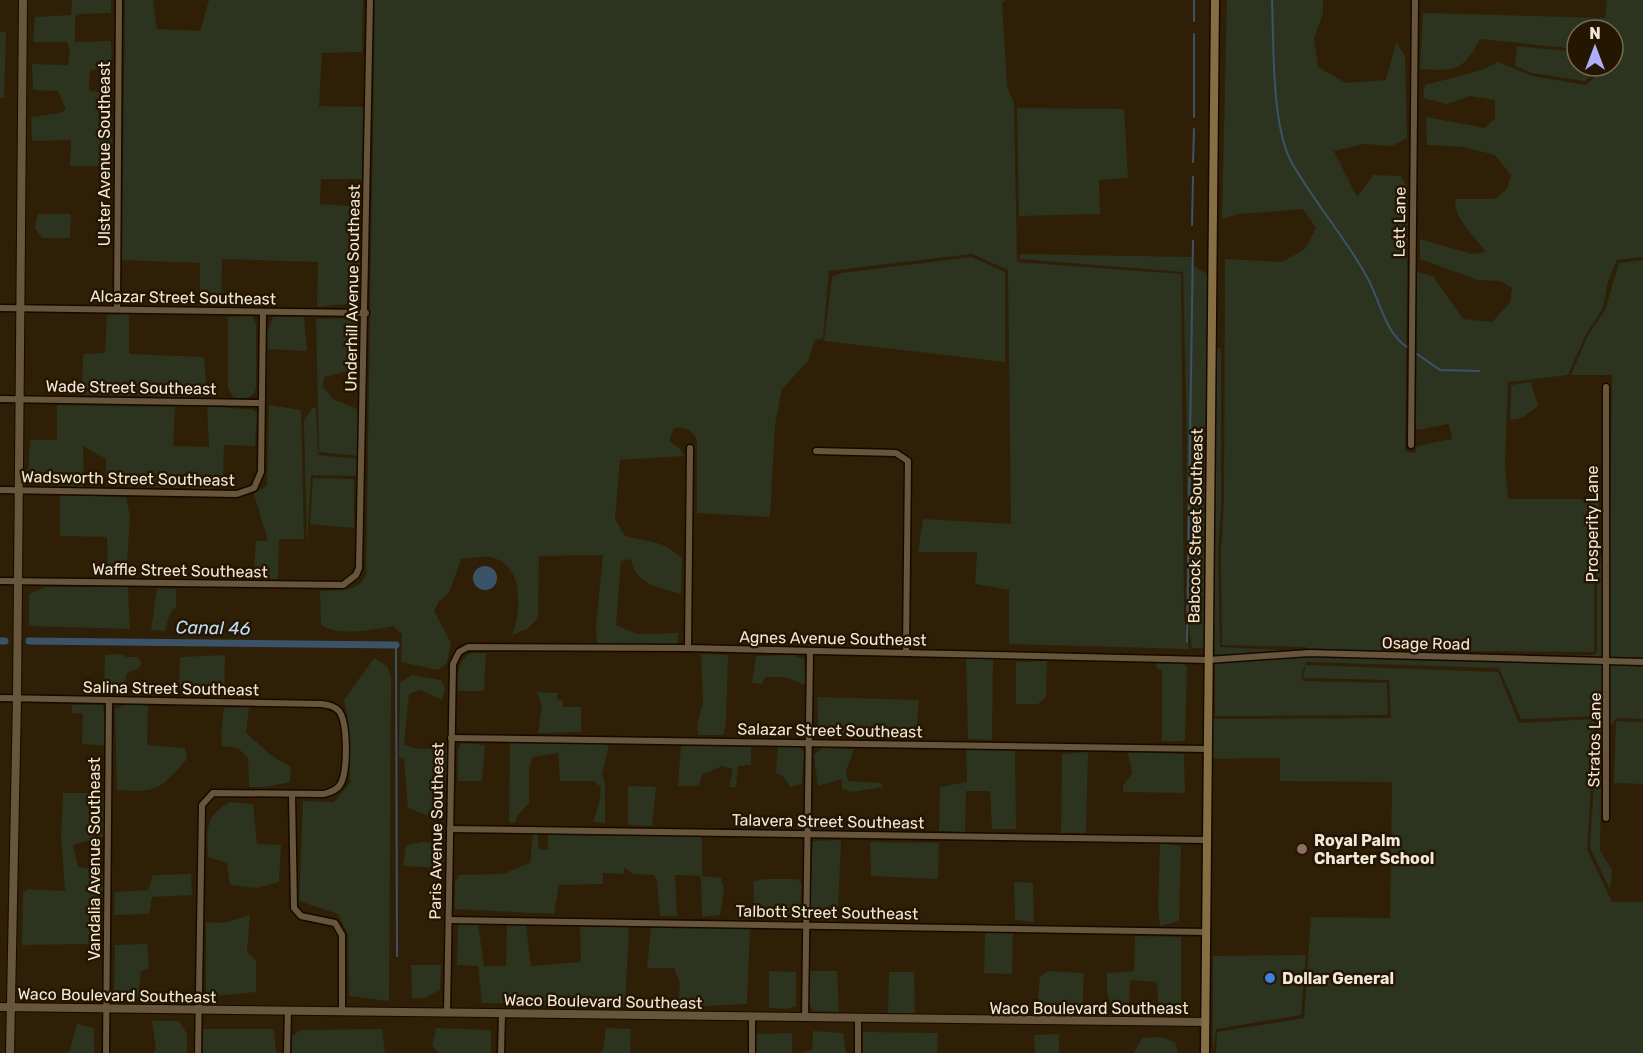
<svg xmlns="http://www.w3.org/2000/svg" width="1643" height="1053" font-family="Rubik,sans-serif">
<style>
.green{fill:#2c341f}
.water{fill:#3a5369}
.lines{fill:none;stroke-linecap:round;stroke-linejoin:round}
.stream{stroke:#3a5369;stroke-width:2}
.canal{stroke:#3a5369;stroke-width:7}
.minor-casing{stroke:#160900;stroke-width:9}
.tertiary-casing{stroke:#160900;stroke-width:10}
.secondary-casing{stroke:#160900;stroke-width:11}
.minor{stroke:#67563c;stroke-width:6}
.tertiary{stroke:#67563c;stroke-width:8}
.secondary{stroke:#856e44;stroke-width:8}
.education-dot{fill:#8d6e63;stroke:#241600;stroke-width:2}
.shop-dot{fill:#3f7fe0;stroke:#241600;stroke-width:2}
.labels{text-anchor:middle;stroke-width:5;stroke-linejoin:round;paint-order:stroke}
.street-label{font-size:16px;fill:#f2e8d9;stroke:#241600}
.poi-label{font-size:16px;font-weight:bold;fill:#f2e8d9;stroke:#241600;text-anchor:start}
.water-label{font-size:18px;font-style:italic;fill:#bfdcf6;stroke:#241600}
</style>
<rect width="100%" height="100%" fill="#2e1f06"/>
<g class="green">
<path d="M72,0H111V13L77,14L75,19V42L111,41L112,68L90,70L89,90L112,95V162L106,166H70L71,140L32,141L31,117L60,113L66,110L58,91L33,90L32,64L68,65L70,51L67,42H33L35,17L71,15Z"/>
<path d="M125,0H153L157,29L200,31L209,0H363L362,52L322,53L319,106L363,107L362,179H321L320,204L361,207L359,303L317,307L318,262L222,259L221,303L200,304V263L122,260Z"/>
<path d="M375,0H1005L1002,3L1007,86L1014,103L1017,262L1181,274L1184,617L1189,649L1009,644V590L975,584L977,552H918L923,519L1011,524L1008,270L972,254L829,271L823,338L815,340L808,361L782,389L775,425L770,517L697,513V440C691,429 686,427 674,428L669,441L680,449L684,456L620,460L615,519L625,536C652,543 660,539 682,558L681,594C659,587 635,585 631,559L621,561L616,625L637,634L678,633V642L674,645H597L596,625L603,555L539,556L538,618L527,629L512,635C521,612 524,567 494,558C485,555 471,558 461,559L449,593L439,601L434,611L451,643L447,663L438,670L401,662L402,634L393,626C371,630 340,637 321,625L320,591C338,590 358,593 366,575Z"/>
<path d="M1227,0H1323V13L1314,39L1318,67L1346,83L1386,80L1396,42L1405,56L1407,138L1392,146L1364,144L1334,151L1357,197L1373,175L1401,176L1408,189L1405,451L1415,453L1417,446L1452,439L1449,424L1416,430L1417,272L1433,276L1463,319L1492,322L1510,303L1512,288L1500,281L1478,280L1420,259V239L1472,254L1486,252C1475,236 1454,220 1455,199H1495L1507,189L1511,175L1495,155L1464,147L1427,145L1426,117L1485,128L1495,118V100L1470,96L1447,104L1423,98L1425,85L1482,70L1498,62L1532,76L1586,85L1603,70L1602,66H1613V30H1577V49L1480,39C1463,72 1455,71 1420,69L1423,13L1605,18L1607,0H1643V257L1617,260L1608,281L1603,308L1585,336L1568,375L1508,382L1505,464L1508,499H1599L1594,554V652L1310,650L1305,647L1222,645L1221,552L1224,503L1225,259L1282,262L1305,249L1316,228L1303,209L1239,214L1222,219Z"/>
<path d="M0,32H6L4,98H0Z"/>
<path d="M1517,46L1577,52V66H1598L1599,69L1585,81L1532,73L1515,66Z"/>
<path d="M1017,108L1124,109L1128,178L1099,180L1100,214L1019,216Z"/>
<path d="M38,214H71L70,238H42L35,228Z"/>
<path d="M1020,254L1192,257V265L1209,275L1205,648H1192L1187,617V444L1183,272L1020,259Z"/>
<path d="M972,257L1005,272V362L824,341L832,277L841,273Z"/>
<path d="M1643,260V719L1616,718L1613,724L1602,723L1600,851L1612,870L1610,890L1590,848L1598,718L1595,716L1521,719L1499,668L1306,662L1301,677L1303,681L1387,683L1388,715L1215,716V648H1212L1215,347L1221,349V503L1218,552L1220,647L1304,651L1310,653L1594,655L1597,652V558L1610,557L1612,375H1571L1587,337L1605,310L1619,263Z"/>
<path d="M129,314V354L204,357L207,397L82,395L83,354L105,353L107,315Z"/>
<path d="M252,316L256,323V389C252,400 244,399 233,397L228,388V317Z"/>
<path d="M273,317H304L307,351L268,349L267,333Z"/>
<path d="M352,318L359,325L357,369L324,377L323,387L333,399L360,410V456L319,452L316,319Z"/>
<path d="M1531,382L1538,406L1522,418L1510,420L1511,385Z"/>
<path d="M57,405L175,407L173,446L209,447L207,406L254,410L257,414L255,446L224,445L223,481L213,489L106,485V459L83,446L84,487L39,485L28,476L30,440H57Z"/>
<path d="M269,405L301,410L304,539H279L278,579H253L256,541H268L254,494L267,485Z"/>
<path d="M312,408H316L318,455L359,459L357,514L356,476L311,475L307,546L304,421Z"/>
<path d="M313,478L354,479V528L310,524Z"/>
<path d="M60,495L126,497L130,517L126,577H108L107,537L60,536Z"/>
<path d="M45,587H128L130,629L29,626V594Z"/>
<path d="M157,588L176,589V607L170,613L165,631L151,630Z"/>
<path d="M472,653H486L484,691H458C458,677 456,659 472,653Z"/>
<path d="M122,654L126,657H137L141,662L140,667L126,674L125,695L104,693L105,655Z"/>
<path d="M701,654L728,655L726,723L723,735H698L697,724L703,702Z"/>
<path d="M225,655L224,698H217L200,690L192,695H182L179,685L180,657Z"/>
<path d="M793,655L804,659L805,685L784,677H766L761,684L752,683L756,656Z"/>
<path d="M374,658L387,666L391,677L389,1001L349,996L348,934L338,914L299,901L303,801L334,802L350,783L348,720L344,700Z"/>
<path d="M993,658L992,740L968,739L966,659Z"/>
<path d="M1047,661L1046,697L1038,704H1016V662Z"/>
<path d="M1156,661H1180L1187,667L1185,741H1162V671L1157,668Z"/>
<path d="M1306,665L1498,672L1519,723L1595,719L1587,849L1612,902H1643V1053H1216L1217,1032L1304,1018L1311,917L1390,918L1392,782L1280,781V758L1212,759V719L1391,718L1389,680L1303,678Z"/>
<path d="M412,675L441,680L445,688L442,700L420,690L409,694L404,744C427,755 430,743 448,749L443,809L426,815L408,808L404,759L399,757L400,683Z"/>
<path d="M537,692L558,693L557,699L563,700V707H581V732L538,733L542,705Z"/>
<path d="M817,697L919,700L916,738L824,737L818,726Z"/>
<path d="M126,704L148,706L147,745L185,748L187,759C160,789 159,793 117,790L115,709Z"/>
<path d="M72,705H103L108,746L82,744L83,714L72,713Z"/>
<path d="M249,707L246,733L272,756L291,767L290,782L266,787H249L248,758L238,748L222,746L221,733L224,708Z"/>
<path d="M1616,721L1643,722V784L1614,783Z"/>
<path d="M510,742L602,743L609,746L602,774L605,784V823L593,822L599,805L601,787L594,781H560L558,753L532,757L529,769V803L517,816L515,823L509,822Z"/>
<path d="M462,743L485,745L482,781H458V749Z"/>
<path d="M689,745L751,747V765L738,766L736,787H729L733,769L722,766L702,775L699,786H678L681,747Z"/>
<path d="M778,746L799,747L804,751L802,784L790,787L784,777L776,773Z"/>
<path d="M822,748L854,749L846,771L848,781L881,783L883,787L852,792L842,789V779L818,786L814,755Z"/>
<path d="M966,748L1015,750L1016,829H992L990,791H966L965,832L939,831L940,787L967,782Z"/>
<path d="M1088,752L1086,833H1061L1062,754Z"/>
<path d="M1128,752L1184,754L1185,793L1123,792V786L1132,773Z"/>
<path d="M628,786L656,787L652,826L628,825Z"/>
<path d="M63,793H104L106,798L105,836L73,845L78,867L105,871L103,938L90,944L22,945L23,893L28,889L65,891L61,836Z"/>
<path d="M230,802L253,804L257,844L281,845L279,882L257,888L230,885L227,863L208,857C207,830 204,816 230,802Z"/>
<path d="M538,833V849L548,850V835L698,836L702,839V876L721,878L724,889L720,915L702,917L701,879L699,876L675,875L677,916H660L657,881L653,875L633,874L624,867V874L603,873V884L559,885L554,914L455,909V882L459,875L503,874L530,863L533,834Z"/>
<path d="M841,840L838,909L835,921L817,920L809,915L813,841Z"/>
<path d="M423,842L441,844L444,861L441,868L403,866L406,845Z"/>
<path d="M870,842L939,843L938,879L871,876Z"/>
<path d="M1160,843L1181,846L1179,921L1160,926L1158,908Z"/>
<path d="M191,874L192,895L152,897L149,914L114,915L115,892L148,890L153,875Z"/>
<path d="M763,879H798L802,885L799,915L755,917L753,882Z"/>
<path d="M1014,882L1033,883L1034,922L1015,920Z"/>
<path d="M250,915L247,952L256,960V992L215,996L206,994V922L223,923Z"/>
<path d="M458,924H478L484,966H506L507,925H526L531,966L581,962L580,927H629L625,1007L482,1003L478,966L457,965Z"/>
<path d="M651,928H750L747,1004L678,1007L680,983L674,968H647Z"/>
<path d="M985,931L1013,932L1012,974L984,973Z"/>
<path d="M1135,936L1181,937V1004L1159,1011L1157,982L1130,980L1129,1010L1121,1014C1105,1005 1107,990 1107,973L1134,971Z"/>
<path d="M147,944L149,968L141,971L138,1000H121L114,992L115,945Z"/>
<path d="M1306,955L1301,1015L1216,1029L1213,1053V956Z"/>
<path d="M411,965H441L440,990L425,998H412Z"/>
<path d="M769,971L796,972V1006L788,1009L769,1008Z"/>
<path d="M809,971H837L839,1012L813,1011L808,1002Z"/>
<path d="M1048,971L1084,973L1082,1016L1036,1015L1040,977Z"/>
<path d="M889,972H914L915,1013L888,1014Z"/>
<path d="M152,1021H179L187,1034V1053H153L156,1050Z"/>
<path d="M77,1024L94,1028V1053H61L69,1052Z"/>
<path d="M436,1028L491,1030V1053H439L432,1046Z"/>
<path d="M606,1028L631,1029L630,1053H598L603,1051Z"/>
<path d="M203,1029H274L276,1053H203Z"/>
<path d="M382,1029L385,1053H292V1036L301,1030Z"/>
<path d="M813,1031L843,1033L846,1053H803L812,1050Z"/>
<path d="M863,1032L938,1033L937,1053H863Z"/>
<path d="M792,1033V1053H755V1034Z"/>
<path d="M1059,1034V1053H1035L1034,1035Z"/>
<path d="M1161,1037L1175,1042L1178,1053H1134L1142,1038Z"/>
</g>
<circle class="water" cx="485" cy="578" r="12"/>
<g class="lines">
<g class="stream">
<path d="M1272,0C1274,43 1271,126 1292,163C1314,202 1345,237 1367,277C1380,300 1385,333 1407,347"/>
<path d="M1194,21V0"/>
<path d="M1194,34V117"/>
<path d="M1193,162L1194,129"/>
<path d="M1192,225L1193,177"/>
<path d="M1417,354L1440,370L1479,371"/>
<path d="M1187,642L1193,241"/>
<path d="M396,645L397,956"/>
</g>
<g class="canal">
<path d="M0,641H5"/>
<path d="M29,641L396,645"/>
</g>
<defs>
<g id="minor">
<path d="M0,308L366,313"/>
<path d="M117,309L119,0"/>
<path d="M1606,387V818"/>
<path d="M0,399L261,403"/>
<path d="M1411,445L1415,0"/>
<path d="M816,451L896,453L908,461L906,652"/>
<path d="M0,490L237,494L254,488L261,472L263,312"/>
<path d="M0,581L343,585L356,575L359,568L370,0"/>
<path d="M688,648L690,448"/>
<path d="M0,698L322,704C329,705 334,706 339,711C348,723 348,772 340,785C336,791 330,792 324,794L213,793L202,805L198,1053"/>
<path d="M451,738L1208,749"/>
<path d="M292,794L294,908L301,916L335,923L342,935V1011"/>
<path d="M450,829L1206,840"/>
<path d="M449,920L1205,932"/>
<path d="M447,1012L453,664L459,652L468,647L688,648L1208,660L1309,653L1643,662"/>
<path d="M805,1018L810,652"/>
<path d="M106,1053L109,700"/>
<path d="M287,1053L288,1010"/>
<path d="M501,1053L502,1013"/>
<path d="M752,1053V1017"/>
<path d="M858,1053V1019"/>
</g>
<g id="tertiary">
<path d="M0,1007L1205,1022"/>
<path d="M10,1053L17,698L23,0"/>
</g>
<path id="secondary" d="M1205,1053L1215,0"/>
</defs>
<use href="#minor" class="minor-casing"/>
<use href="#tertiary" class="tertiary-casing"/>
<use href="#secondary" class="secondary-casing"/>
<use href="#minor" class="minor"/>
<use href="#tertiary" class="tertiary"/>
<use href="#secondary" class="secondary"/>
</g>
<circle class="education-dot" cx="1302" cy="849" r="6"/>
<circle class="shop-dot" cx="1270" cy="978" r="6"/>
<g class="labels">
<g class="street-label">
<text transform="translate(104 154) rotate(-90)" y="6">Ulster Avenue Southeast</text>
<text transform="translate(1399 222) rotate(-89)" y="6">Lett Lane</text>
<text transform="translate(352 288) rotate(-89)" y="6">Underhill Avenue Southeast</text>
<text transform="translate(183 297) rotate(1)" y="6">Alcazar Street Southeast</text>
<text transform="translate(131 387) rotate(1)" y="6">Wade Street Southeast</text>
<text transform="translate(128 478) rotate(1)" y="6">Wadsworth Street Southeast</text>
<text transform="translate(1592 524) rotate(-90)" y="6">Prosperity Lane</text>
<text transform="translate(1195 526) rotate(-89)" y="6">Babcock Street Southeast</text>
<text transform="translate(180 570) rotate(1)" y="6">Waffle Street Southeast</text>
<text transform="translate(833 638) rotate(1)" y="6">Agnes Avenue Southeast</text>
<text transform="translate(1426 643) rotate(1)" y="6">Osage Road</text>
<text transform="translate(171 688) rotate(1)" y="6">Salina Street Southeast</text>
<text transform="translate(830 730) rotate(1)" y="6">Salazar Street Southeast</text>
<text transform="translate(1594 740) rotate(-89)" y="6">Stratos Lane</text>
<text transform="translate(828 821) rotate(1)" y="6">Talavera Street Southeast</text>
<text transform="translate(436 831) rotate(-89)" y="6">Paris Avenue Southeast</text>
<text transform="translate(94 859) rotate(-90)" y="6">Vandalia Avenue Southeast</text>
<text transform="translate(827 912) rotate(1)" y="6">Talbott Street Southeast</text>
<text transform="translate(117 995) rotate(1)" y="6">Waco Boulevard Southeast</text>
<text transform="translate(603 1001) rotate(1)" y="6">Waco Boulevard Southeast</text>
<text x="1089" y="1014">Waco Boulevard Southeast</text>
</g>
<g class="poi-label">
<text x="1314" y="846">Royal Palm<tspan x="1314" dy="18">Charter School</tspan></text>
<text x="1282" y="984">Dollar General</text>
</g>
<g class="water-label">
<text transform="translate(213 628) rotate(1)" y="6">Canal 46</text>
</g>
</g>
<g transform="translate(1595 48)"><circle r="28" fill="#241600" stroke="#766a57" stroke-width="1.5"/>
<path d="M0-4.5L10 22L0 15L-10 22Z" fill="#aeaefa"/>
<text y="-9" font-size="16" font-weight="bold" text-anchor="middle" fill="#f2e8d9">N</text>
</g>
</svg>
